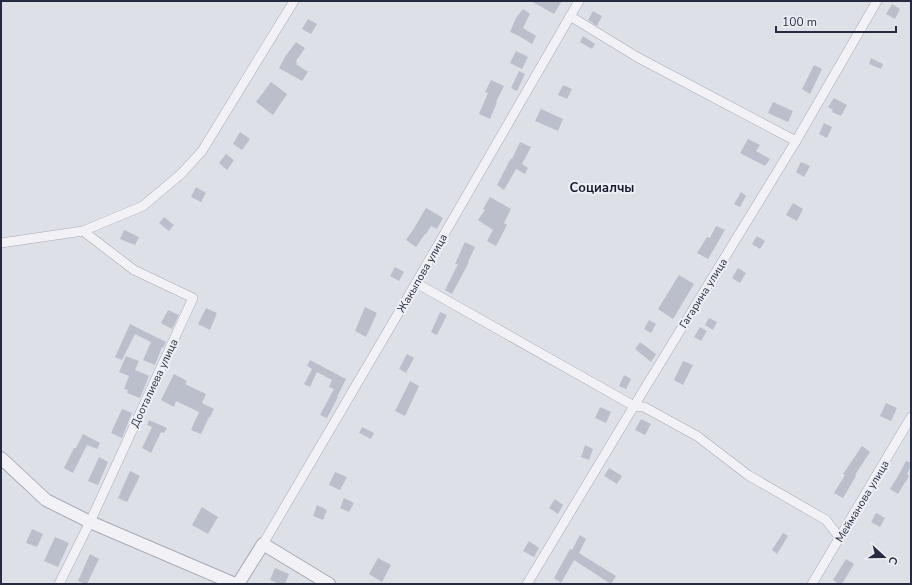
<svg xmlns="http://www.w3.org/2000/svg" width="912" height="585" font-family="'Nunito Sans',sans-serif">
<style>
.building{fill:#bbbecb}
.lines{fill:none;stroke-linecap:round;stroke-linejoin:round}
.minor-casing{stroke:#a7aab5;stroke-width:10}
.tertiary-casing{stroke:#a7aab5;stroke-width:14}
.minor{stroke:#f1f1f6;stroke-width:9}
.tertiary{stroke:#f1f1f6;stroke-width:12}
.labels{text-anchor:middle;stroke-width:4;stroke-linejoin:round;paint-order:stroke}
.street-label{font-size:11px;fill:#272b3f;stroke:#edeff5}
.quarter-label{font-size:13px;font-weight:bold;fill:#191c30;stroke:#edeff5}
</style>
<rect width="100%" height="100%" fill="#dee0e8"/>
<g class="building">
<path d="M531,1H562L554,14Z"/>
<path d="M892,4L900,9L895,19L886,14Z"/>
<path d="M523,9L530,14L523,28L536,36L532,44L519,36L510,32L516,18Z"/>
<path d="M593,11L602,16L597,26L588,20Z"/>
<path d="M308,19L317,24L311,34L302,29Z"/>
<path d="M583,36L595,44L592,49L580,42Z"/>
<path d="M296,42L305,48L296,61L297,62L296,64L308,72L302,81L279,68L285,57Z"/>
<path d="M516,51L528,57L522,69L510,63Z"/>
<path d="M871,58L883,64L881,69L869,64Z"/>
<path d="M814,65L822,69L810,94L802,89Z"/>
<path d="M519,71L525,74L517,91L511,88Z"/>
<path d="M491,80L504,86L496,102H497L490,119L479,114L488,93L485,92Z"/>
<path d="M271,82L287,94L273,115L256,102Z"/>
<path d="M563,85L572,89L567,99L558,95Z"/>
<path d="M834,98L847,105L841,116L832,112L833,110L828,107Z"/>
<path d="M773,102L793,111L788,122L768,113Z"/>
<path d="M541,109L563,119L558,131L535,121Z"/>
<path d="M824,123L832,127L827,138L819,134Z"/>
<path d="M240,132L250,139L242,150L233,144Z"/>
<path d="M748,139L760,145L756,151L770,159L765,166L740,153Z"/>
<path d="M520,142L531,147L522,164L528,168L525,174L516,169L504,190L497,185L511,158L512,159Z"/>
<path d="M226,154L234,160L227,170L219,163Z"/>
<path d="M801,162L810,166L804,177L796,172Z"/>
<path d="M196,187L206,193L201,202L191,197Z"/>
<path d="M741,192L746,196L740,207L734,204Z"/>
<path d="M490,197L511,209L504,223L507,225L496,246L487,241L493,230L478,220L485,210L483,209Z"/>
<path d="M793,203L803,209L797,221L786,215Z"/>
<path d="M426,208L443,218L437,229L431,226L426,234H425L416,247L406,240L413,230Z"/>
<path d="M164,217L174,225L169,231L159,223Z"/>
<path d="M716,226L725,230L708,259L697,253L707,237L710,238Z"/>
<path d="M124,230L139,237L135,245L120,239Z"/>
<path d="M757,236L765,241L760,249L752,244Z"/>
<path d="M465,242L475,247L468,262H469L452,294L445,290L458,264H455Z"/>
<path d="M395,267L404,272L399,281L390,276Z"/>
<path d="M738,268L746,273L740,283L732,278Z"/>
<path d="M679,275L694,284L673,319L658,309Z"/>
<path d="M365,307L377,313L366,337L355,331Z"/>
<path d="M206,308L217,313L210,330L198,324Z"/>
<path d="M168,310L179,315L172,329L161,323Z"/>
<path d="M440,312L447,315L437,335L431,332Z"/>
<path d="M709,318L717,322L713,330L705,325Z"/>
<path d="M649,320L656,324L651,333L644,329Z"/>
<path d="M130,324L166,342L163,348L162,347L155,365L143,360L151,342L135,334L122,360L115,357Z"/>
<path d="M700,327L707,331L701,341L694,337Z"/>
<path d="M640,342L656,354L651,362L635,349Z"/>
<path d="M407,354L414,358L406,373L399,369Z"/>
<path d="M126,356L139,361L135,370L149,376L140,398L127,393L128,390L124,389L129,376L119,372Z"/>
<path d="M310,360L346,379L337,397H338L327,418L320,415L334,389L329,387L332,380L317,372L310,387L304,384L312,369L307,366Z"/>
<path d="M683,361L693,365L683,385L674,380Z"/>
<path d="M174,374L187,381L185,384L206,394L202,403L214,409L210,417H209L201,434L191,430L199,412L176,401L174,407L161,400Z"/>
<path d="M624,375L631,379L626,389L619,386Z"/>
<path d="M410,381L419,386L405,416L395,411Z"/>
<path d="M886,403L897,408L891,421L880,416Z"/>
<path d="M600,407L611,412L606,423L595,418Z"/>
<path d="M122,409L132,413L122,438L111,433Z"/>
<path d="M641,419L651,424L645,435L635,430Z"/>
<path d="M149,420L167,428L164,433L161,432L151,453L142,448L152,427L147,425Z"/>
<path d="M362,427L374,433L371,439L359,433Z"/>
<path d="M83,434L100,443L97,449L87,445L73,473L64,468L74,448H76Z"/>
<path d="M585,445L593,449L589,460L581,457Z"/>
<path d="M862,446L870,452L855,475L856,476L843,498L834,493L845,475L843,474Z"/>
<path d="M99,457L108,462L98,485L88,481Z"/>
<path d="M906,461L911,463V466L907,474L909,476L898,494L890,489L898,476Z"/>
<path d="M609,468L622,476L617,484L604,476Z"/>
<path d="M130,471L140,476L127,502L118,498Z"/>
<path d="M335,472L347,477L340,490L329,485Z"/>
<path d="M344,498L354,503L349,512L340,508Z"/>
<path d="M555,499L563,505L558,514L549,508Z"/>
<path d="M317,505L327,510L323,520L313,516Z"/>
<path d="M202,507L218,517L208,534L192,525Z"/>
<path d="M876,513L885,518L880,527L871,522Z"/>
<path d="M32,529L43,534L37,547L26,543Z"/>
<path d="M783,533L788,536L777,554L772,550Z"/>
<path d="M580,535L586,539L579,553L616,576L611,584L574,560L561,583L554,578L570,549L572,550Z"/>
<path d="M55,537L69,543L58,567L44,561Z"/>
<path d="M529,541L539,548L534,557L523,551Z"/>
<path d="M90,554L99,559L87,584H85L78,581Z"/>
<path d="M378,558L391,565L382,582L369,574Z"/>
<path d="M846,559L854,564L842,584H839L833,580Z"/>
<path d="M275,568L289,574L285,584H279L270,580Z"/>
</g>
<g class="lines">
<defs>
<g id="minor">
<path d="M570,16L637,57L796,141"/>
<path d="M1,243L83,231L143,206L181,174L202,151L294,1"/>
<path d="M416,283L634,406L644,407L697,436L748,475L826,520L840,538"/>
<path d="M263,544L416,283L579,1"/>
<path d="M59,584L90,522L193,298L134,270L83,231"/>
<path d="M527,584L634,406L796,141L877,1"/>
<path d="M812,584L911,417"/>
</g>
<g id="tertiary">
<path d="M1,458L46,500L90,522L235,584"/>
<path d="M238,584L263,544L329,584"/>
</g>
</defs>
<use href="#minor" class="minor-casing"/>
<use href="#tertiary" class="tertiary-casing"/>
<use href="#minor" class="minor"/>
<use href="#tertiary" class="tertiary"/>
</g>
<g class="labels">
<g class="street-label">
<text transform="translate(422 273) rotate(-60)" y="4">Жакыпова улица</text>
<text transform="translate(703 293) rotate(-58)" y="4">Гагарина улица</text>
<text transform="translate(154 383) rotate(-65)" y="4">Дооталиева улица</text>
<text transform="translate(862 501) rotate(-59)" y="4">Мейманова улица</text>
</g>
<g class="quarter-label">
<text x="602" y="192">Социалчы</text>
</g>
</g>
<rect width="912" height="585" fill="none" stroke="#272b3f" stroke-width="4"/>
<g transform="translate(884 557) rotate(111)" stroke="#edeff5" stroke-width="3" paint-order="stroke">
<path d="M0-3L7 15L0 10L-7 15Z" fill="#272b3f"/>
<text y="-6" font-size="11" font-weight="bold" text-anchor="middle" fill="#272b3f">С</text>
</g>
<path d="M776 26v6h120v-6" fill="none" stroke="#272b3f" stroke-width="2"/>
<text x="782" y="26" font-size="12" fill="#272b3f" stroke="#edeff5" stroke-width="3" paint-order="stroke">100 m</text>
</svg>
